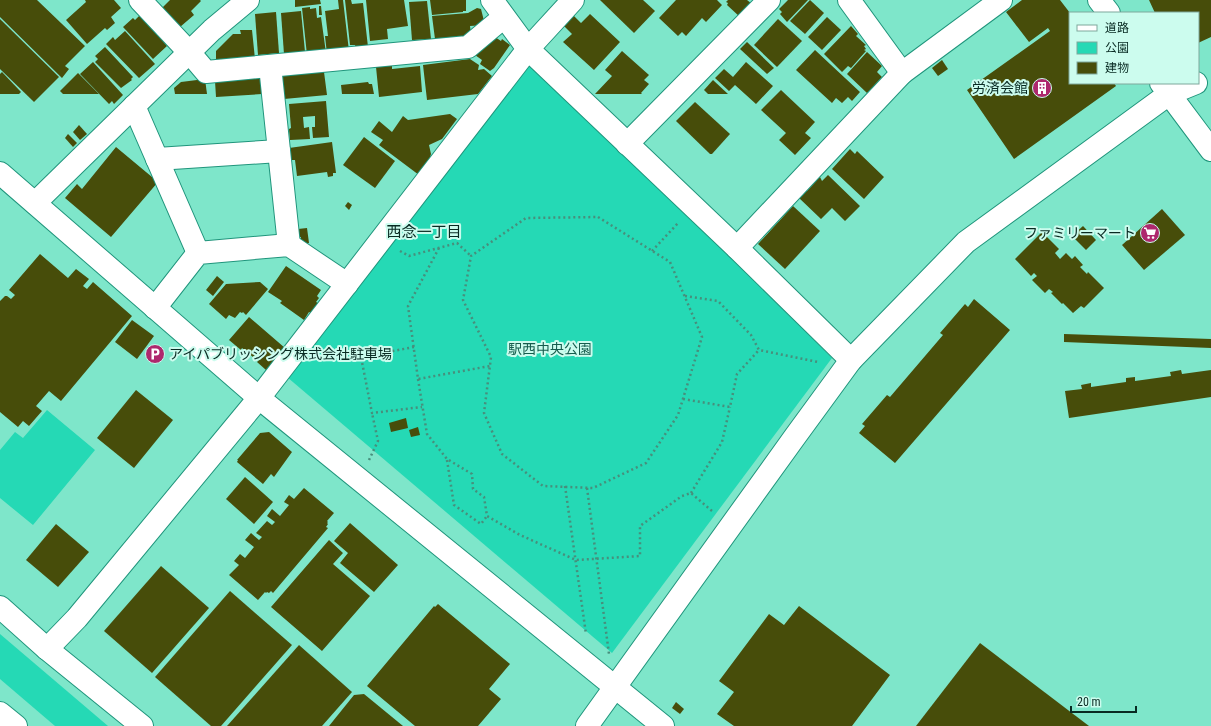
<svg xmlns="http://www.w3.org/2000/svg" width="1211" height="726" font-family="'Roboto Condensed','Noto Sans JP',sans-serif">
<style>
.green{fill:#25d9b5}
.building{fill:#474d0a}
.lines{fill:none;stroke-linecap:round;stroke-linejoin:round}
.minor-casing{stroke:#20957c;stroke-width:24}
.major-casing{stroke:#20957c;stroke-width:24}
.path{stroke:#478f7c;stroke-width:2.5;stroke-dasharray:2 3;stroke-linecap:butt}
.minor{stroke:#fff;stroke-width:22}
.major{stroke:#fff;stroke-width:22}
.labels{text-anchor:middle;stroke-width:4;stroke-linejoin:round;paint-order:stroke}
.poi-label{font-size:14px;fill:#082a22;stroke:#ccfcee;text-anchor:end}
.park-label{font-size:14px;fill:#155c4d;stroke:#ccfcee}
.neighbourhood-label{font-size:15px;fill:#082a22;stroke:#ccfcee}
</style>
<rect width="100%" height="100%" fill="#7ee6ca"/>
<g class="green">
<path d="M530,59L832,358L612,653L287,377Z"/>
<path d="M47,410L95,450L33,525L0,498V450L15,432L23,438Z"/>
<path d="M0,634L108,726H55L0,679Z"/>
</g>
<g class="building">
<path d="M0,0H37L85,46L65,66L69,69L62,78L0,17Z"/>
<path d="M85,0H114L121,8L111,17L115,23L107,30L105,28L87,44L66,20L86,2Z"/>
<path d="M170,0H200L201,1L191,11L194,15L180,27L162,8Z"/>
<path d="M295,0H320L321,4L295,7Z"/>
<path d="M338,0H343L349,51L327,54L325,36H328L325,11L339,9Z"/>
<path d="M345,0H351L352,4L363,3L368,47L356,48L355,45H350Z"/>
<path d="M366,0H404L408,26L387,29L388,39L370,41Z"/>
<path d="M430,0H466V11H463V12L432,15Z"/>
<path d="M600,0H643L655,11L634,33Z"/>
<path d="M676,0H717L722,5L706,22L702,18L686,36L682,32L678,36L659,18Z"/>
<path d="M728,0H747L752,4L740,17L727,5L728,3L726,2Z"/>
<path d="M788,0H808L787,22L780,14L782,12L779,9Z"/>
<path d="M810,0L824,13L805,34L790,21Z"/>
<path d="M1022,0H1060L1070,13V83H1114L1116,86L1014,159L967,90L1050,31L1048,28L1029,42L1006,12Z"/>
<path d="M1149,0H1211V37L1198,43V13H1155Z"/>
<path d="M427,1L431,39L412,40L409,2Z"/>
<path d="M319,6H321L322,15H319Z"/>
<path d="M310,7V9L316,8L317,18L321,17L326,53L307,55L302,8Z"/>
<path d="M477,8L481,9L485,25L470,26L471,34H465L466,37L435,39L432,16L468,13Z"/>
<path d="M301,11L305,52L284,54L281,13Z"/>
<path d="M276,12L279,53L258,55L255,14Z"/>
<path d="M590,14L620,42L594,70L563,42L572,34L564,26L574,16L581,23Z"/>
<path d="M140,15L167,46L153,59L123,27L133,18L135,20Z"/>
<path d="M827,17L841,30L822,50L808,37Z"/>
<path d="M0,19L59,77L34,102L0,69Z"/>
<path d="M778,19L802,41L777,67L754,45Z"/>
<path d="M851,26L858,34L856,36L866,45L864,46L866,49L864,50L866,51L851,68L848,66L842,72L824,54Z"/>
<path d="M240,30H252L255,59L216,61V51L233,34H241Z"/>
<path d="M125,31L155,64L139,78L106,44L113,37L115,40Z"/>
<path d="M495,37L501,41L502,39L510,45L494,68L490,71L480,64L482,60L475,55Z"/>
<path d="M747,42L774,68L767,74L740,49Z"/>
<path d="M105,47L133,77L131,79L132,80L121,88L95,62L98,59L95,56Z"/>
<path d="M815,50L860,92L852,101L848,97L842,103L836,98L832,103L796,70Z"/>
<path d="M622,51L649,75L644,80L649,84L641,93L642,94H595L612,76L605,70Z"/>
<path d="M867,52L882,66L877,72L882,77L867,93L847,74Z"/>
<path d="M470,59L479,65L478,70L484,69L492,76L478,94L427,100L423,65Z"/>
<path d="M942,60L948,69L938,76L932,68Z"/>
<path d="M93,62L123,95L114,104L112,101L109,104L80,74Z"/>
<path d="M746,62L773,86L756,104L735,85L729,91L715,78L724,69L733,77Z"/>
<path d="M392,65V69L420,66L422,92L379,97L376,67Z"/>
<path d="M2,72L21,92L19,94H0V74Z"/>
<path d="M324,72L327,95L284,99L282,92H284L282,76Z"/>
<path d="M78,73L99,94H63L60,91Z"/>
<path d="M262,78V94L216,97L215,81Z"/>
<path d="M205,79L207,94H175L174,88L181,82Z"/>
<path d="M713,80L728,94H708L704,90Z"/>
<path d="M368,82L369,84H372L374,94H342L341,85Z"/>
<path d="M781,90L815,122L805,133L811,138L795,155L779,140L786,133L761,110Z"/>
<path d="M326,101L329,137L313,138L312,127H315V116L303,117L304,128L309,127L310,139L290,140L289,129L291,128L289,104Z"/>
<path d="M695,102L730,134L712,154H710L676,121Z"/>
<path d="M450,114L457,119L442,139L429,145L431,154L429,161L419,175L379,145L383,140L371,132L379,121L392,132L403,116L408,120Z"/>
<path d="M79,125L87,134L80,140L73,132Z"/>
<path d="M68,134L77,143L73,147L65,138Z"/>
<path d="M364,137L395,161L375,188L343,165Z"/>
<path d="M332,142L336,173H333V176L328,177L327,172L297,176L295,160H291L289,148Z"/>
<path d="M116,147L158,182L111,237L65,198L77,184L82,189Z"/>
<path d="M850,149L855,154L857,151L884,177L864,199L832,169Z"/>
<path d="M828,175L860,206L845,221L832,208L821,219L798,197L806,190L807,191L820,177L822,181Z"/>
<path d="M348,202L352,205L349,210L345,206Z"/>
<path d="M793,206L820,231L785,269L758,244Z"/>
<path d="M1162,209L1185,235L1144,270L1122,245Z"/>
<path d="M1083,226L1096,240L1086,250L1072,236Z"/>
<path d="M307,228L309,243L301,244V237H299L298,229Z"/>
<path d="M1042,232L1059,249L1055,253L1060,259L1066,253L1072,259L1075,256L1083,265L1080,267L1087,274L1088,272L1104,288L1084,308L1081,306L1073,313L1063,303L1062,304L1051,293L1053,292L1049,289L1045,293L1032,280L1037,276L1034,273L1031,276L1015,259Z"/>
<path d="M40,254L68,278L76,269L89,279L83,286L87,289L93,282L132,316L61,401L49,391L36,406L42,411L29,426L23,421L18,427L0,412V301L5,296H7L11,299L15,295L9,290Z"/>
<path d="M286,266L321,290L317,296L319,298L316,302L318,303L311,313L309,312L304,320L280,303L282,301L268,292Z"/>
<path d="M217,276L224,282L213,296L206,290Z"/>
<path d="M260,282L268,289L246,315L243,312L242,313L240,312L235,318L229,315L226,319L209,304L226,284Z"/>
<path d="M974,299L1010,330L895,463L859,433L865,426L862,424L887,395L890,397L943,335L940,333L965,304L968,307Z"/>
<path d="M249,317L285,348L266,370L257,362L260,359L255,355L253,357L242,348L241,350L229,340Z"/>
<path d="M132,320L154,336L137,359L115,342Z"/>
<path d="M1064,334L1211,339V348L1064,342Z"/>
<path d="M1181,370L1182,374L1211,370V397L1069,418L1065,391L1082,389L1081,385L1091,383V387L1126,382V378L1135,377V381L1171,376L1170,372Z"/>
<path d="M136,390L173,420L134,468L97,438Z"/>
<path d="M406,418L408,428L391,432L389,423Z"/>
<path d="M418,427L420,435L411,437L409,430Z"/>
<path d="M269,432L292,452L274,477L271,474L263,484L237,462L238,460H237L260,433Z"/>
<path d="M245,477L273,502L254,524L226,499Z"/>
<path d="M304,488L334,513L327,521L328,522L327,523L328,524L326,527L328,528L273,593L271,591L269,593L267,592L266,593L265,592L258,600L229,575L239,565L234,561L240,554L245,558L254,547L245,540L251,533L259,540L262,537L256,533L267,521L272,525L275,522L267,516L272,509L280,516L289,505L284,502L289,495L294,499Z"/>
<path d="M350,523L398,565L374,592L340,563L348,553L334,541Z"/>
<path d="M56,524L89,552L58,587L26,560Z"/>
<path d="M329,540L343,553L333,564L370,596L322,651L271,607Z"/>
<path d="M161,566L209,608L152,673L104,631Z"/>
<path d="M230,591L292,645L221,726H211L155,677Z"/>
<path d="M438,604L510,664L489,689L501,699L478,726H415L367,686L434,606L435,607Z"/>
<path d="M799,606L890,675L852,726H734L717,714L734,692L719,681L769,614L784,625Z"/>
<path d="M980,643L1089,726H916Z"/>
<path d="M299,645L352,692L322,726H227Z"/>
<path d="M364,694L403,726H329L354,695Z"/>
<path d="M676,702L684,709L680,714L672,708Z"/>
</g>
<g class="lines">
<defs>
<g id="minor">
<path d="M140,0L189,52L206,72L468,47L504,17"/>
<path d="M492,0L528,49L737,248L851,360"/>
<path d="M849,0L902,73"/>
<path d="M1099,0L1109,13"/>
<path d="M270,66L289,245"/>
<path d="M1161,83L1211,150"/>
<path d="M134,106L198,253"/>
<path d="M627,144L769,0"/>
<path d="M157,159L279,151"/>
<path d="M0,173L259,398L663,726"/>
<path d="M35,203L212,30L248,0"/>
<path d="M737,248L902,73L1001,0"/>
<path d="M155,308L198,253L289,245L347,284"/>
<path d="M47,649L77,618L259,398L528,49L573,0"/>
<path d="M587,726L794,438L851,360L966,242L1169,94L1196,83"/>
</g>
<g id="major">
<path d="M0,607L47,649L142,726"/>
<path d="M0,713L16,726"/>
</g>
</defs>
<use href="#minor" class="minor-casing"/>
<use href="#major" class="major-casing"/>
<g class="path">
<path d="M598,217L670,262L702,337L678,415L646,463L593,488L543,486L502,454L484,413L491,357L463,300L471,256L526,218Z"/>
<path d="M439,248L408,306L418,379L490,366"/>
<path d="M400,251L409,256L457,243L471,256"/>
<path d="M652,251L679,222"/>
<path d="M685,296L718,301L751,335L759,350L818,362"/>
<path d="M414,347L361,357L372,413L422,407"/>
<path d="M418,379L427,434L447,459L472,474L473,489L484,497L487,516L520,535L576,560L640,556V526L682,496L691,493L712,511"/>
<path d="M683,399L730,407L737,374L759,350"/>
<path d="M369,460L378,441L372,413"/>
<path d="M447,460L454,505L481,524L487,516"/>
<path d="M565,486L586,634"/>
<path d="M587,488L609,654"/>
<path d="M691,493L722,442L730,407"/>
</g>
<use href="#minor" class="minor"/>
<use href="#major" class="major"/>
</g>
<defs>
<symbol id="building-disc" viewBox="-11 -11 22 22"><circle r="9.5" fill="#ae286d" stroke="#ccfcee"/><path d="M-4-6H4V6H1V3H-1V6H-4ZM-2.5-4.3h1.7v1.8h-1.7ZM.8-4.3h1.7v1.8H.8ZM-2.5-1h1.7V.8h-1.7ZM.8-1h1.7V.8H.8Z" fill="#fff"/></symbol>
<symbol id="supermarket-disc" viewBox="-11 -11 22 22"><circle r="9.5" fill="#ae286d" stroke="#ccfcee"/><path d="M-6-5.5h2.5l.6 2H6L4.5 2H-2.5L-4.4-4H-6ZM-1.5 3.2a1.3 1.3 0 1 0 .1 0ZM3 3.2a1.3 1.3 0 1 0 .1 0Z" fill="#fff"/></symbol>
<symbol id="parking-disc" viewBox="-11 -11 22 22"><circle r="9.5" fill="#ae286d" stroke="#ccfcee"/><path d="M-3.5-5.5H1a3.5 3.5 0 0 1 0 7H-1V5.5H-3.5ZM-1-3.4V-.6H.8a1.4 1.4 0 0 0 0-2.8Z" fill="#fff"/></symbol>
</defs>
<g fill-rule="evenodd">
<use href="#building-disc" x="1031" y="77" width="22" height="22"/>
<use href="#supermarket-disc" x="1139" y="222" width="22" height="22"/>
<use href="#parking-disc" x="144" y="343" width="22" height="22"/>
</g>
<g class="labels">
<g class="poi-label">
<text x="1028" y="93">労済会館</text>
<text x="1136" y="238">ファミリーマート</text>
<text x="169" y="359" text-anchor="start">アイパブリッシング株式会社駐車場</text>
</g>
<g class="park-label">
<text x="550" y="354">駅西中央公園</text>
</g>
<g class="neighbourhood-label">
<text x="424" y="237">西念一丁目</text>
</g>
</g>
<rect x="1069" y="12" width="130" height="72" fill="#ccfcee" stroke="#7ea89c"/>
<rect x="1077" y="25" width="20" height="6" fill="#ffffff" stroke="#7ea89c"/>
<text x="1105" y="32" font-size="12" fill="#082a22">道路</text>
<rect x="1077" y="42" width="20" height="12" fill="#25d9b5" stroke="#7ea89c"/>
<text x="1105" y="52" font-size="12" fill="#082a22">公園</text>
<rect x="1077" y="62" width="20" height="12" fill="#474d0a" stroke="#7ea89c"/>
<text x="1105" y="72" font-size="12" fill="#082a22">建物</text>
<path d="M1071 706v6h65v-6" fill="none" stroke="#082a22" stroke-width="2"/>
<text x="1077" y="706" font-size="12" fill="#082a22" stroke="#ccfcee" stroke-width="3" paint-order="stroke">20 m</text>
</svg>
